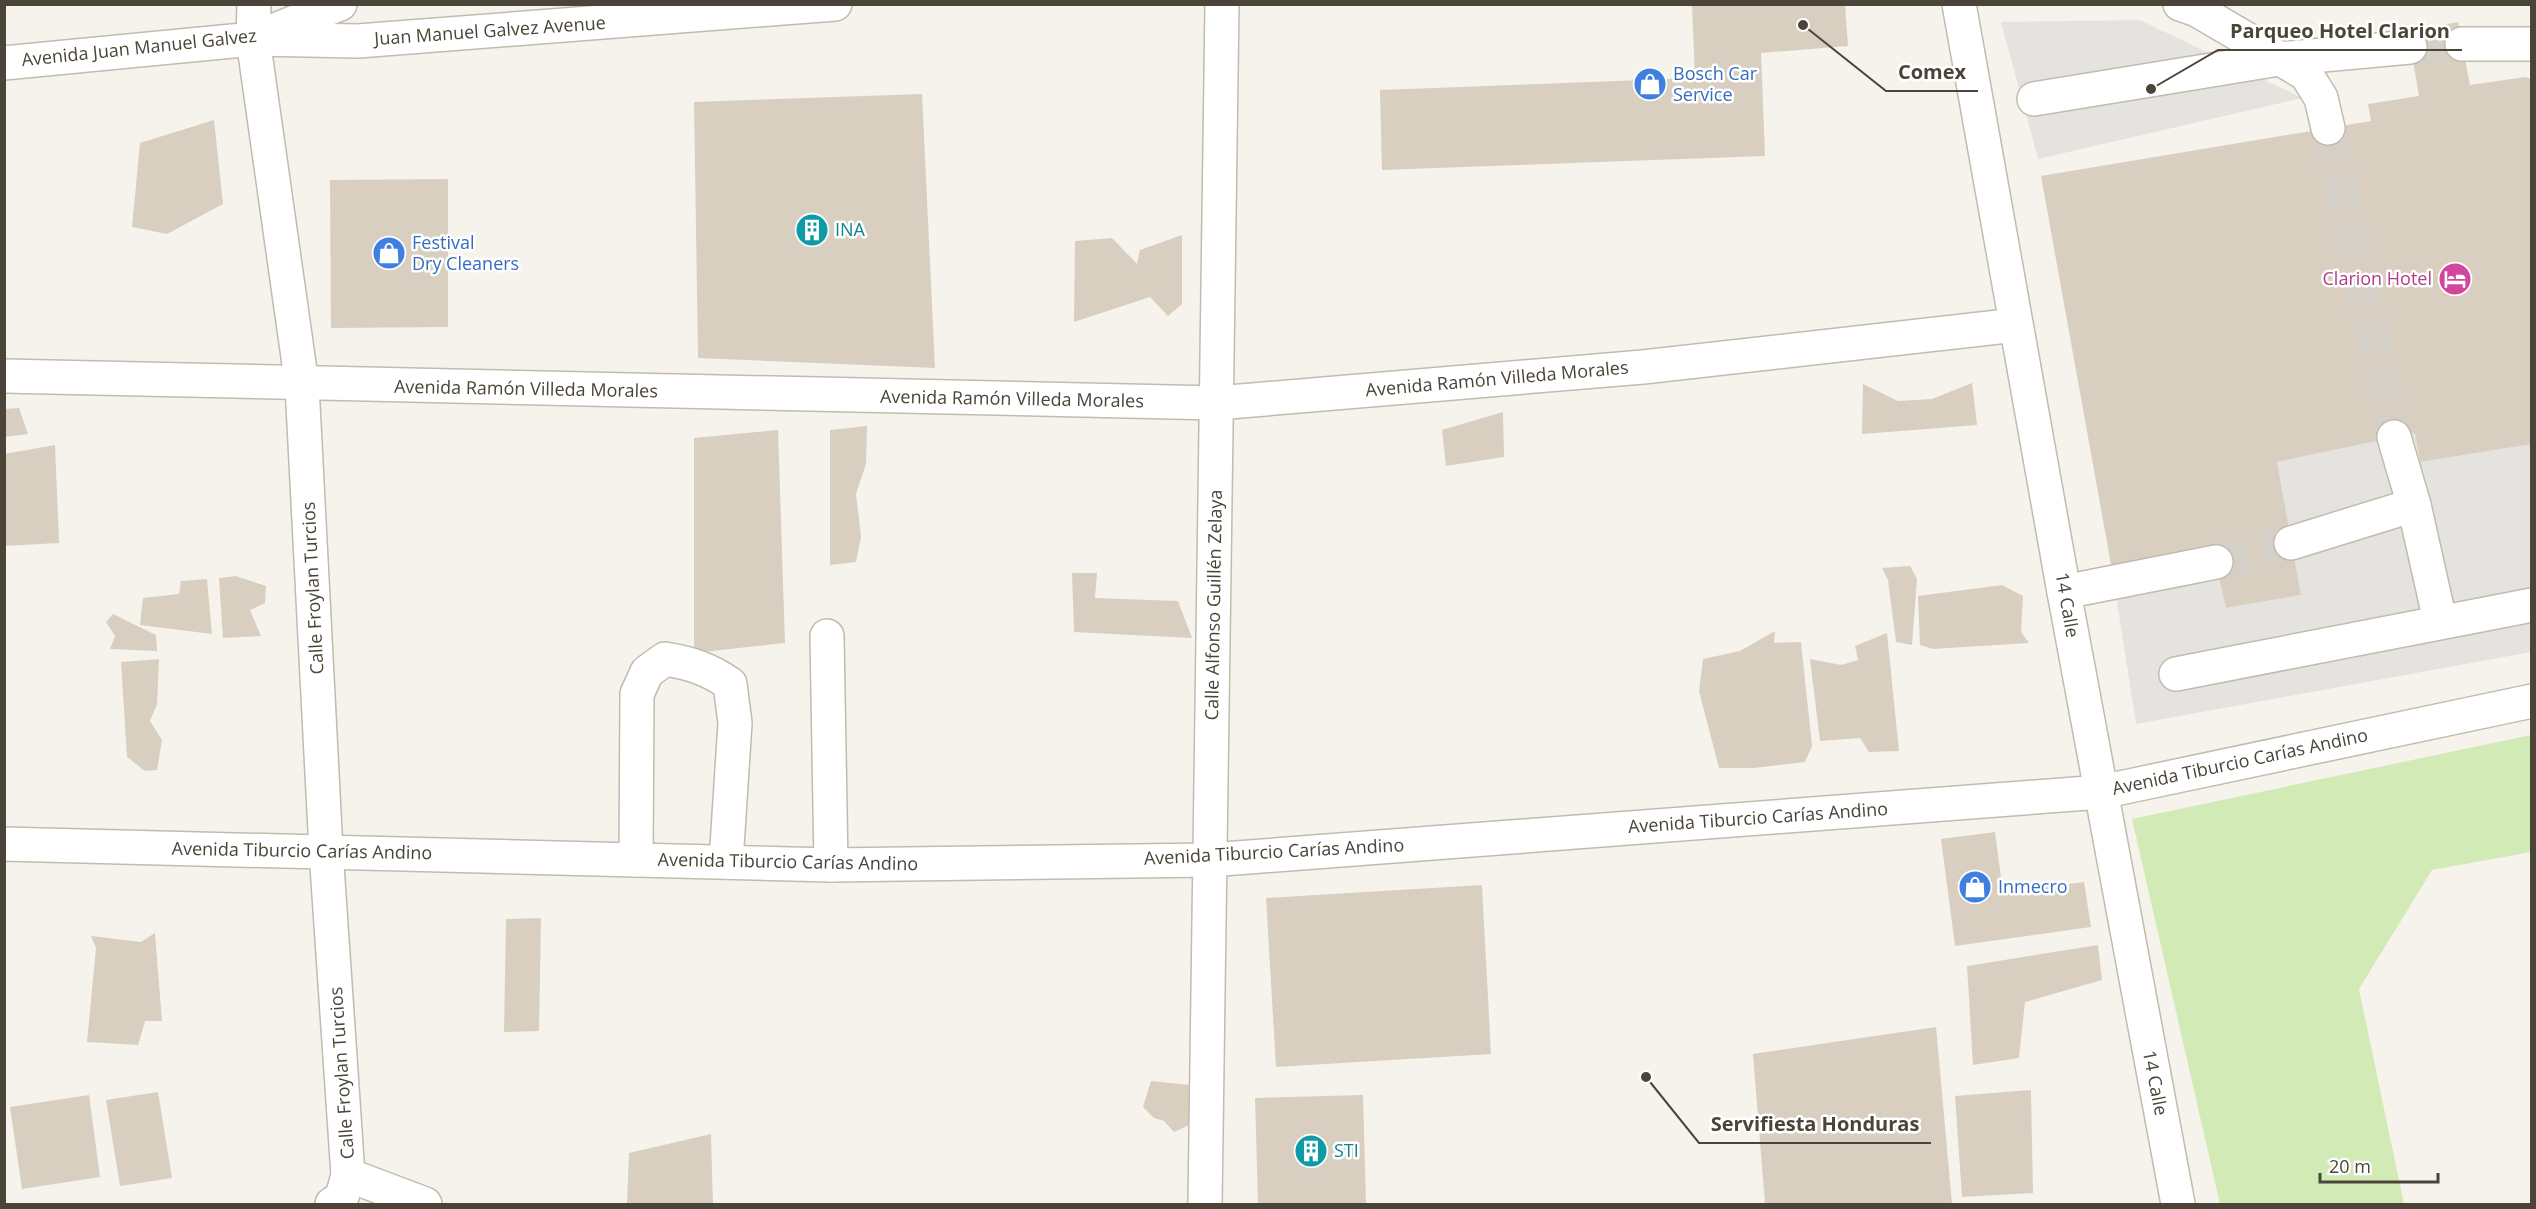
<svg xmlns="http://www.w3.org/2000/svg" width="2536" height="1209" font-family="'Open Sans',sans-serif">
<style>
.green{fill:#d2eab5}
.parking{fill:#e5e3e0}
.building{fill:#d8cfc1}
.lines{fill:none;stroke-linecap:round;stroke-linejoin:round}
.minor-tunnel{stroke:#d4d0c8;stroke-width:33;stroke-dasharray:33 16;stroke-linecap:butt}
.minor-casing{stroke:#c2bbae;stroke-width:36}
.minor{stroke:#fff;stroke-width:33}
.labels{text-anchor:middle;stroke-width:5;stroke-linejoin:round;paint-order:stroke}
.street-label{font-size:18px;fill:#4b4439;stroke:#fff}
.shop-label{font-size:18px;fill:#366cbe;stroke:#fff;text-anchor:start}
.culture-label{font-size:18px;fill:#0d838f;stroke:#fff;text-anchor:start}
.hotel-label{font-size:18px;fill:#b23c85;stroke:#fff;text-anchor:end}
.leader{fill:none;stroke:#4b4439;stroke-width:2}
.callout-dot{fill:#4b4439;stroke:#fff;stroke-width:2}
.callout-label{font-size:20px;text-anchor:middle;font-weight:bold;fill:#4b4439;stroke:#fff;stroke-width:5;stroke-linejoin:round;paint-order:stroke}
</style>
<rect width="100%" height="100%" fill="#f6f3ec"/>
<path class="green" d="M2531,735V852L2432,870L2359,989L2404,1204H2220L2132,819Z"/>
<g class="parking">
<path d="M2140,20L2302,98L2038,159L2001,22Z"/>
<path d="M2415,433L2420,462L2531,444V652L2136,724L2112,570L2213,552L2226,608L2301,595L2277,462Z"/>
</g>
<g class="building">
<path d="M1692,5H1845L1848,46L1761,53L1765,156L1382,170L1380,90L1695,78Z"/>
<path d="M2458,22L2470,85L2525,77L2532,79V444L2420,462L2415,433L2277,462L2301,595L2226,608L2213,552L2112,570L2041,176L2371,121L2368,104L2419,96L2408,32Z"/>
<path d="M922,94L935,368L698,358L694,102Z"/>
<path d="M214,120L223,204L167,234L132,227L140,143Z"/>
<path d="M448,179V327L331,328L330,180Z"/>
<path d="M1182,235V304L1168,316L1150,297L1074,322L1075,241L1112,238L1137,264L1140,250Z"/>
<path d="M1972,383L1977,425L1862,434L1863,384L1898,401L1932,399Z"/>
<path d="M19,408L28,434L4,437V409Z"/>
<path d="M1503,412L1504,457L1446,466L1442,430Z"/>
<path d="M867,426L866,464L856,494L861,537L856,562L830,565V430Z"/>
<path d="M778,430L785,643L694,653V438Z"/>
<path d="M55,445L59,543L4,546V454Z"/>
<path d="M1910,566L1917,579L1912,645L1896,642L1888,580L1882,568Z"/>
<path d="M1072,573H1097L1095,598L1178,601L1192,638L1074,632Z"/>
<path d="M236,576L266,586L265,603L250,610L261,636L223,638L219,578Z"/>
<path d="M207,579L212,634L140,625L143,598L179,594L181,581Z"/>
<path d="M2002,585L2023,596L2021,632L2029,643L1933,649L1920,645L1918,596Z"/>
<path d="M113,614L156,635L157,651L110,649L115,636L106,622Z"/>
<path d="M1775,631L1774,643L1801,642L1812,746L1805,762L1754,768H1719L1699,691L1703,659L1740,651Z"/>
<path d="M1887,633L1899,751L1869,752L1860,738L1820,741L1810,659L1841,665L1858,660L1855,646Z"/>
<path d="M159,659L157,704L150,721L162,740L157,770L145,771L127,757L121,662Z"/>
<path d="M1995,832L2003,893L2084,882L2091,927L1955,946L1941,839Z"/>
<path d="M1482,885L1491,1054L1276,1067L1266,898Z"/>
<path d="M541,918L539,1031L504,1032L506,919Z"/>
<path d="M155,933L162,1021H145L138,1045L87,1042L96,948L91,936L141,942Z"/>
<path d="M2098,945L2102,980L2025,1002L2019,1058L1973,1065L1967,966Z"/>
<path d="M1936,1027L1952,1204H1765L1753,1054Z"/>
<path d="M1151,1081L1190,1085L1193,1123L1174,1132L1164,1121L1154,1118L1143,1107Z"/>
<path d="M2031,1090L2033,1193L1962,1197L1955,1096Z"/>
<path d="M158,1092L172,1178L120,1186L106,1100Z"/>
<path d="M89,1095L100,1177L22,1189L10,1107Z"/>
<path d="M1363,1095L1366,1204H1258L1255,1098Z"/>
<path d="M711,1134L713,1204H627L629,1153Z"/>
</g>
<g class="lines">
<g class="minor-tunnel">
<path d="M2410,47L2462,44"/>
<path d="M2328,128L2394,437"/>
<path d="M2216,562L2291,543"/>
</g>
<defs>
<g id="minor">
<path d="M254,4L253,39L302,385L326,851L348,1175L342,1197L332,1204"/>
<path d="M1959,4L2064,592L2178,1204"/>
<path d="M2180,4L2197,10L2306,74L2321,98L2328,128"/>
<path d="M265,34L340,4"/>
<path d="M2462,44H2532"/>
<path d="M4,63L253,39L358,41L835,4"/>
<path d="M2034,99L2279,59L2410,47"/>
<path d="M4,376L1217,403L1643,367L2016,325"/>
<path d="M2394,437L2414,505L2440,621"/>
<path d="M2291,543L2414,505"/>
<path d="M2064,592L2216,562"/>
<path d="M827,636L831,865"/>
<path d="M2176,674L2532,605"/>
<path d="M4,844L831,865L1210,860L2101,792L2532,701"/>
<path d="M636,860L637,694L647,672L665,659C690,663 709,669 730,684L735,723L726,862"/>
<path d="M348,1175L425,1204"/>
<path d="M1205,1204L1222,4"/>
</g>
</defs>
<use href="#minor" class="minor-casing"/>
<use href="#minor" class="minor"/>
</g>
<defs>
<symbol id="shop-disc" viewBox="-11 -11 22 22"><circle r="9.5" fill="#3f7fe0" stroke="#fff"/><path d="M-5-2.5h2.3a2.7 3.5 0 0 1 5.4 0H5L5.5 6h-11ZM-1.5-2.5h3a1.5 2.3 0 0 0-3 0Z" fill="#fff"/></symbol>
<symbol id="building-disc" viewBox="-11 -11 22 22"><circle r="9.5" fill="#0f9aa8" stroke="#fff"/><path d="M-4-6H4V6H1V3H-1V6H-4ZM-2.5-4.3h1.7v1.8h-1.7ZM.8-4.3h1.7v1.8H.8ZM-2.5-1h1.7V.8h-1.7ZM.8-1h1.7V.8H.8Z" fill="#fff"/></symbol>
<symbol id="hotel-disc" viewBox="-11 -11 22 22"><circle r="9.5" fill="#d1479c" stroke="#fff"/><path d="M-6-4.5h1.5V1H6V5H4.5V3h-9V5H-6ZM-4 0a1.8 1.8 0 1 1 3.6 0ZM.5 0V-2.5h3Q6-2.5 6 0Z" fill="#fff"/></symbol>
</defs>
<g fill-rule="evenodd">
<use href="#shop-disc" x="1631" y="65" width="38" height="38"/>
<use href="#building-disc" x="793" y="211" width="38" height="38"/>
<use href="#shop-disc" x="370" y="234" width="38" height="38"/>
<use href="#hotel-disc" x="2436" y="260" width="38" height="38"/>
<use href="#shop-disc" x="1956" y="868" width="38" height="38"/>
<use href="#building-disc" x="1292" y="1132" width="38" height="38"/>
</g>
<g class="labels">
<g class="street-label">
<text transform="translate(490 31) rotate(-4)" y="6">Juan Manuel Galvez Avenue</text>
<text transform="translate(139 48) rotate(-6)" y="6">Avenida Juan Manuel Galvez</text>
<text transform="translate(1497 379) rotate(-5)" y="6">Avenida Ramón Villeda Morales</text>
<text transform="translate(526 389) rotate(1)" y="6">Avenida Ramón Villeda Morales</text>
<text transform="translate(1012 399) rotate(1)" y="6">Avenida Ramón Villeda Morales</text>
<text transform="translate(313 588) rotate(-93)" y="6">Calle Froylan Turcios</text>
<text transform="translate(1214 605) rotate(-89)" y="6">Calle Alfonso Guillén Zelaya</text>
<text transform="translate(2067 605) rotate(80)" y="6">14 Calle</text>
<text transform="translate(2240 762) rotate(-12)" y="6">Avenida Tiburcio Carías Andino</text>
<text transform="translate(1758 818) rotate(-4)" y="6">Avenida Tiburcio Carías Andino</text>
<text transform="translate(302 851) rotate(1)" y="6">Avenida Tiburcio Carías Andino</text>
<text transform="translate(1274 852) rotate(-3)" y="6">Avenida Tiburcio Carías Andino</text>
<text transform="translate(788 862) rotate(1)" y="6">Avenida Tiburcio Carías Andino</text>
<text transform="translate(342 1073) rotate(-94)" y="6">Calle Froylan Turcios</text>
<text transform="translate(2155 1083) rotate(79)" y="6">14 Calle</text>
</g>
<g class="shop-label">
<text x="1673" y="80">Bosch Car<tspan x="1673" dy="21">Service</tspan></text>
<text x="412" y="249">Festival<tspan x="412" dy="21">Dry Cleaners</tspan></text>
<text x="1998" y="893">Inmecro</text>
</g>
<g class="culture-label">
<text x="835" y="236">INA</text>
<text x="1334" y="1157">STI</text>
</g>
<g class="hotel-label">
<text x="2432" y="285">Clarion Hotel</text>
</g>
</g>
<path class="leader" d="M2151 89L2218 50H2462M1803 25L1886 91H1978M1646 1077L1699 1143H1931"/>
<g class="callout-dot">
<circle cx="2151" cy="89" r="6"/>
<circle cx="1803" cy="25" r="6"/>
<circle cx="1646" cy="1077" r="6"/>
</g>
<g class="callout-label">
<text x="2340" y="38">Parqueo Hotel Clarion</text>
<text x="1932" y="79">Comex</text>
<text x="1815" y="1131">Servifiesta Honduras</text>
</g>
<rect width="2536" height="1209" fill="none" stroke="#4b4439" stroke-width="12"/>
<path d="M2320 1173v9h118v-9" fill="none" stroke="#4b4439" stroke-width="3"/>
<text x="2329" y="1173" font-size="18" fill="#4b4439" stroke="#ffffff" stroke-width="4.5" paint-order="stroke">20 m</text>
</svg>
